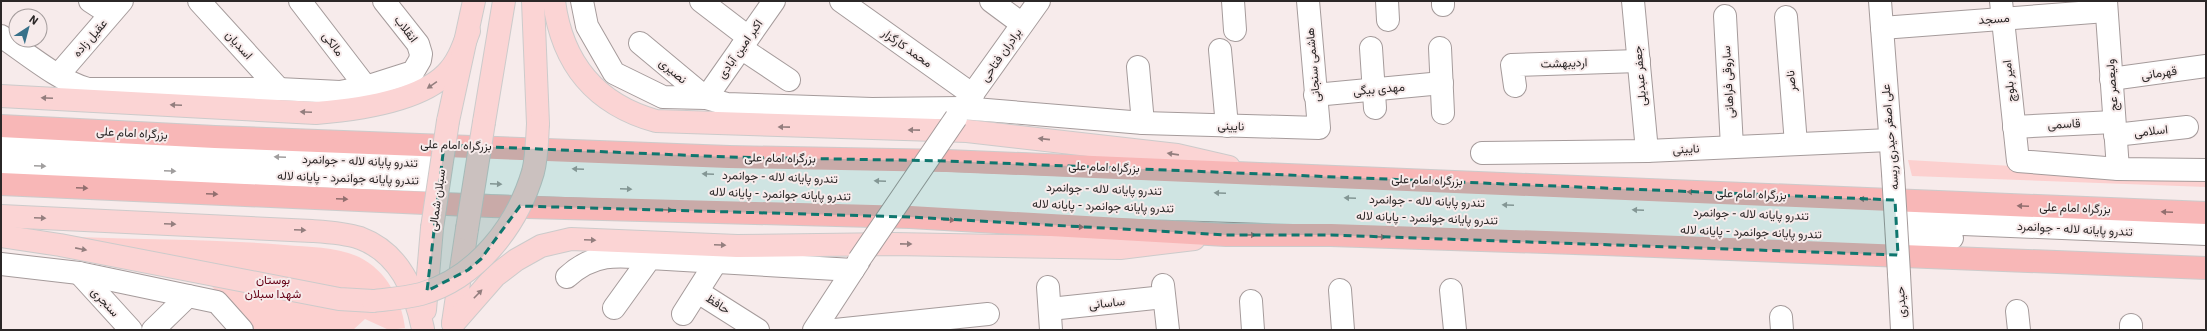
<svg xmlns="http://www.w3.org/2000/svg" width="2207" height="331" font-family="'IBM Plex Sans',Vazirmatn,sans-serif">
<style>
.green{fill:#fcd0cf}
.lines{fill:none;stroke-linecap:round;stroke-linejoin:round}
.minor-casing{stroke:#a59b9b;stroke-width:24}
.major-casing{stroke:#cccbcb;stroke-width:24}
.highway-casing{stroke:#cccbcb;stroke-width:24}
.minor{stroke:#fff;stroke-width:22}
.major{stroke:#fbd4d4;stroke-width:22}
.highway{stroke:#f8b7b7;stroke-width:22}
.minor-bridge-casing{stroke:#a59b9b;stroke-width:24;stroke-linecap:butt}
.major-bridge-casing{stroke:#cccbcb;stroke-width:24;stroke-linecap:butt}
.minor-bridge{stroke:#fff;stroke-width:22}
.major-bridge{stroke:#fbd4d4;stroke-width:22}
.oneway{fill:#937e7e}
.oneway2{fill:#a09e9e}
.oneway3{fill:#926f6f}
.marked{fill:#0f766e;fill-opacity:0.2;stroke:#0f766e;stroke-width:3;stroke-dasharray:8 5;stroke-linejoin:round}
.labels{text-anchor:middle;stroke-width:4;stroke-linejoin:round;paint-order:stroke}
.street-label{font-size:12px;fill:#2b2727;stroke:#f7ebeb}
.park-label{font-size:12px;fill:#650015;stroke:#f7ebeb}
</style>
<rect width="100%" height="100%" fill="#f7ebeb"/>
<g class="green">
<path d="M1908,160L2206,177V187L1912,176Z"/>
<path d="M78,237C147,240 216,239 285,245C309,247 337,247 359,257C386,270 402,300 405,328L389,330L365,319L353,330H254L185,259Z"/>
</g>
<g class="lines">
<defs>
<g id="minor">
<path d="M90,1L110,14"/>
<path d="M199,1L279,89"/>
<path d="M300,1L366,87"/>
<path d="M582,1L587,26L614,73L663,97L706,98L727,104L872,109L962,108L1143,123L1319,128L1308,1"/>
<path d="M701,1L748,37"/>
<path d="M841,1L973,95"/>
<path d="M991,1L1022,24"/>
<path d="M1233,1L1235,30"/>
<path d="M1387,1L1388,20"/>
<path d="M1443,1V5"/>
<path d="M1633,1L1647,151"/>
<path d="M1880,1L1893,173"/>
<path d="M2001,1L2018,161L2118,169L2206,170"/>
<path d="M2106,1L2118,169"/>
<path d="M1725,16L1732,147"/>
<path d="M1786,17L1796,144"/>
<path d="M1882,28L2106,11"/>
<path d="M1,36C26,53 61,82 88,89H279L340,92L366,87L413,72L420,60L421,54L418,44L384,1"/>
<path d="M640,43L706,98L774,1"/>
<path d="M741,48L789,80"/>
<path d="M1371,48L1375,108"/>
<path d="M1440,48L1443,113"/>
<path d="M1220,50L1227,126"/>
<path d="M1138,67L1143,123"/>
<path d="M59,74L122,1"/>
<path d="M2111,79L2206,66"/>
<path d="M1515,86L1512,65L1639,61"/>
<path d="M1315,95L1442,83"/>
<path d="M964,106L1039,1"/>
<path d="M2014,127L2114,122"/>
<path d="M2115,135L2187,127"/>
<path d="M1,147L1216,193L2206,234"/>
<path d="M1482,153L1647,151L1890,140"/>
<path d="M1,164L1080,206L1419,217L1790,234L1952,238"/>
<path d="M1,264L79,273L217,302L242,330"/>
<path d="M79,273L131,330"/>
<path d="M1899,274L1902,330"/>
<path d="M567,277C593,253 616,255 650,258"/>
<path d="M1163,285L1168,330"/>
<path d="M1048,287L1051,330"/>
<path d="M1340,290L1343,330"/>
<path d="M1451,290L1455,330"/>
<path d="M698,292L758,330"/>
<path d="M1251,301L1253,330"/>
<path d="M614,308L650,258L853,270"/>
<path d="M1050,309L1164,297"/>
<path d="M2017,311L2019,330"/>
<path d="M683,314L716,262"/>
<path d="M1781,317L1782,330"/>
<path d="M2131,325V330"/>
<path d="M153,330L188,296"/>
<path d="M814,330L859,261"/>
<path d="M835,330L988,314"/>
</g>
<g id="major">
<path d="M533,1L538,124"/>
<path d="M554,1C562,63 595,104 656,121L967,131L1177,155L1229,167"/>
<path d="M1,96L316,113C353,110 418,102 446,74C458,62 463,47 469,31"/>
<path d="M448,121L474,1"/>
<path d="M484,122L504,1"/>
<path d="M1,216L312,231C327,232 345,233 360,238C400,253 415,291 423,329"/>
<path d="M1,236L60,245L339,299L373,301"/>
<path d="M425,310L432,228"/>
<path d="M453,323L467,229"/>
<path d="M453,324L495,276L516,260L541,246L571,239L737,246L893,244L1120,248L1194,239"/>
</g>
<g id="highway">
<path d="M1,126L215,137L729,157L947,161L2206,213"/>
<path d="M1,184L491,206L910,217L1226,235H1331L1604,244L2206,268"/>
</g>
</defs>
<use href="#minor" class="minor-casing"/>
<use href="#major" class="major-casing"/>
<use href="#highway" class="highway-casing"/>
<use href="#minor" class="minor"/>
<use href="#major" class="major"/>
<use href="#highway" class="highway"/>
<defs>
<g id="minor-bridge">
<path d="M1893,173L1899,274"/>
<path d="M859,260L956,118"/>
</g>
<g id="major-bridge">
<path d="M432,228L448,121"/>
<path d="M467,229L484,122"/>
<path d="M373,301C389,299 406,298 421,294C477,278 517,226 533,172C537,157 537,139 538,124"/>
</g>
</defs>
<use href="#minor-bridge" class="minor-bridge-casing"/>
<use href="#major-bridge" class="major-bridge-casing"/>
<use href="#minor-bridge" class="minor-bridge"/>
<use href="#major-bridge" class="major-bridge"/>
</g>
<defs><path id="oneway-solid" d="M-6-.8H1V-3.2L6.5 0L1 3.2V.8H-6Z"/></defs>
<g class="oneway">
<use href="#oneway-solid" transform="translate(432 85) rotate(145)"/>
<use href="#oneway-solid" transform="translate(47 98) rotate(-177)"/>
<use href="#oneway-solid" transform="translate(176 105) rotate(-177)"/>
<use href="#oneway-solid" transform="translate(306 112) rotate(-177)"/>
<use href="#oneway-solid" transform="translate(784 127) rotate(-179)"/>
<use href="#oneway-solid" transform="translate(914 130) rotate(-179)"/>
<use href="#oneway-solid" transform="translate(1044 139) rotate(-174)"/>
<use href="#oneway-solid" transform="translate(1173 154) rotate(-172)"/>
<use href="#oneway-solid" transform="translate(40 218) rotate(3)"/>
<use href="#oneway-solid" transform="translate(170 224) rotate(3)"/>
<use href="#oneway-solid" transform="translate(300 230) rotate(2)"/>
<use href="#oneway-solid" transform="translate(590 240) rotate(2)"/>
<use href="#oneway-solid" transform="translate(906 244) rotate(1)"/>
<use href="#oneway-solid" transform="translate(720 245) rotate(2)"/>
<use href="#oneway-solid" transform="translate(81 249) rotate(11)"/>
<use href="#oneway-solid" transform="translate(478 294) rotate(-46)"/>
</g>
<g class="oneway2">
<use href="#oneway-solid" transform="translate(280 157) rotate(-178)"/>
<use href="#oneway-solid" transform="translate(40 166) rotate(2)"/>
<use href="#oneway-solid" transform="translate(578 169) rotate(-178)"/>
<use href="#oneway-solid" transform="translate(170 171) rotate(2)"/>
<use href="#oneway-solid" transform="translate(708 174) rotate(-178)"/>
<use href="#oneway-solid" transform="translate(880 181) rotate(-178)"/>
<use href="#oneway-solid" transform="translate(496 184) rotate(2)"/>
<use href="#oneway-solid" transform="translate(626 189) rotate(2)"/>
<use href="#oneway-solid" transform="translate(1220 193) rotate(-178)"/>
<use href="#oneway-solid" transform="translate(1350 198) rotate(-178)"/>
<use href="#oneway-solid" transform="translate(1508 205) rotate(-178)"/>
<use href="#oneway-solid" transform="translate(1638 210) rotate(-178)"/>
</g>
<g class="oneway3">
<use href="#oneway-solid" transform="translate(82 188) rotate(3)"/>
<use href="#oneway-solid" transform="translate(1693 192) rotate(-178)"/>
<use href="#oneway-solid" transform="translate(212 194) rotate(2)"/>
<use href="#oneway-solid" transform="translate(342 199) rotate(2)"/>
<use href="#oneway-solid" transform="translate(1865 199) rotate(-178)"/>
<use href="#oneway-solid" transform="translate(2023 206) rotate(-178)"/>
<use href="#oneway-solid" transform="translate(667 210) rotate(2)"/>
<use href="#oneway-solid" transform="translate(2167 212) rotate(-178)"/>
<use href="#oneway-solid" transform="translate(949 220) rotate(3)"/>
<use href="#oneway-solid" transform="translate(1078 227) rotate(3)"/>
<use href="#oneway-solid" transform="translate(1250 235)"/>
<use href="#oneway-solid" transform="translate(1380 237) rotate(2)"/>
</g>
<path class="marked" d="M444,145L729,157L947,161L1895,200L1898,255L1331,235H1226L910,217L520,206L481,259L468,270L427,291Z"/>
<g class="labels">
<g class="street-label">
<text transform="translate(1994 19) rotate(-4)" y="4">مسجد</text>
<text transform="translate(406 29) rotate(53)" y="4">انقلاب</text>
<text transform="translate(90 38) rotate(-49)" y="4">عقیل زاده</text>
<text transform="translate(333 44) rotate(53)" y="4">مالکی</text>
<text transform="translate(239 45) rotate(48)" y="4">اسدیان</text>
<text transform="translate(907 48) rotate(35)" y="4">محمد کارگزار</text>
<text transform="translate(740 49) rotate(-55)" y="4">اکبر امین آبادی</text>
<text transform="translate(1001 55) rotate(-55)" y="4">برادران فتاحی</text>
<text transform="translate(1564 63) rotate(-2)" y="4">اردیبهشت</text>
<text transform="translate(1313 65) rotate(-95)" y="4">هاشمی سنجانی</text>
<text transform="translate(673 71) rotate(40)" y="4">نصیری</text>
<text transform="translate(2159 73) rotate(-8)" y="4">قهرمانی</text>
<text transform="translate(1640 76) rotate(-95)" y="4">جعفر عبدیلی</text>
<text transform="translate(1791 81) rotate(-95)" y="4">ناصر</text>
<text transform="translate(2009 81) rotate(-96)" y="4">امیر بلوچ</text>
<text transform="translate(1728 82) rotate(-93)" y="4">ساروقی فراهانی</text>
<text transform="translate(2112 85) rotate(-94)" y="4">ولیعصر عج</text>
<text transform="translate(1379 89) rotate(-5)" y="4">مهدی بیگی</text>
<text transform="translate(2064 124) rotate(-3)" y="4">قاسمی</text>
<text transform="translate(1231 126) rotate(2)" y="4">نایینی</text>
<text transform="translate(2151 131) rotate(-6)" y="4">اسلامی</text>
<text transform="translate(132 133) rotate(3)" y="4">بزرگراه امام علی</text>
<text transform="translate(1890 137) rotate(-95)" y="4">علی اصغر حیدری ریسه</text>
<text transform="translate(456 145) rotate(2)" y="4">بزرگراه امام علی</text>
<text transform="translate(1686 149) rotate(-3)" y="4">نایینی</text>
<text transform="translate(780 158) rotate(1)" y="4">بزرگراه امام علی</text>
<text transform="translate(360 161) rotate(2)" y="4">تندرو پایانه لاله - جوانمرد</text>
<text transform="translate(1104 167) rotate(2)" y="4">بزرگراه امام علی</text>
<text transform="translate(780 177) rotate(2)" y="4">تندرو پایانه لاله - جوانمرد</text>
<text transform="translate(348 178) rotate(2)" y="4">تندرو پایانه جوانمرد - پایانه لاله</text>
<text transform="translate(1427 180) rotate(2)" y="4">بزرگراه امام علی</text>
<text transform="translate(1104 189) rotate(2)" y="4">تندرو پایانه لاله - جوانمرد</text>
<text transform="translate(780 194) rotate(2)" y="4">تندرو پایانه جوانمرد - پایانه لاله</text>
<text transform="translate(1751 194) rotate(2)" y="4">بزرگراه امام علی</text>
<text transform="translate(437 200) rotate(-82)" y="4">سبلان شمالی</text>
<text transform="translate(1427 201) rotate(2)" y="4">تندرو پایانه لاله - جوانمرد</text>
<text transform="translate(1103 206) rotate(2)" y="4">تندرو پایانه جوانمرد - پایانه لاله</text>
<text transform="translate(2075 208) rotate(2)" y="4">بزرگراه امام علی</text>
<text transform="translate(1751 214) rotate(2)" y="4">تندرو پایانه لاله - جوانمرد</text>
<text transform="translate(1427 218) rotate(2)" y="4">تندرو پایانه جوانمرد - پایانه لاله</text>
<text transform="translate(2075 229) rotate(3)" y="4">تندرو پایانه لاله - جوانمرد</text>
<text transform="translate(1751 232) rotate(2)" y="4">تندرو پایانه جوانمرد - پایانه لاله</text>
<text transform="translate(105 302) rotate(47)" y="4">سنجری</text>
<text transform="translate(1901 302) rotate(-93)" y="4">حیدری</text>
<text transform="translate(1107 303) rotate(-6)" y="4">ساسانی</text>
<text transform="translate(718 304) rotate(33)" y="4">حافظ</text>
</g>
<g class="park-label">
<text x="273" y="284">بوستان<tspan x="273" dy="14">شهدا سبلان</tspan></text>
</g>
</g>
<rect width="2207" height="331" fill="none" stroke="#2b2727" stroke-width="4"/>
<g transform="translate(28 28) rotate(36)"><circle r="19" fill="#f7ebeb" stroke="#a59d9d"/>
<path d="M0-3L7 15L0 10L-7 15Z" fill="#38718a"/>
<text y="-6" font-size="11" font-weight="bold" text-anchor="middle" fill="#2b2727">N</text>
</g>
</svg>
